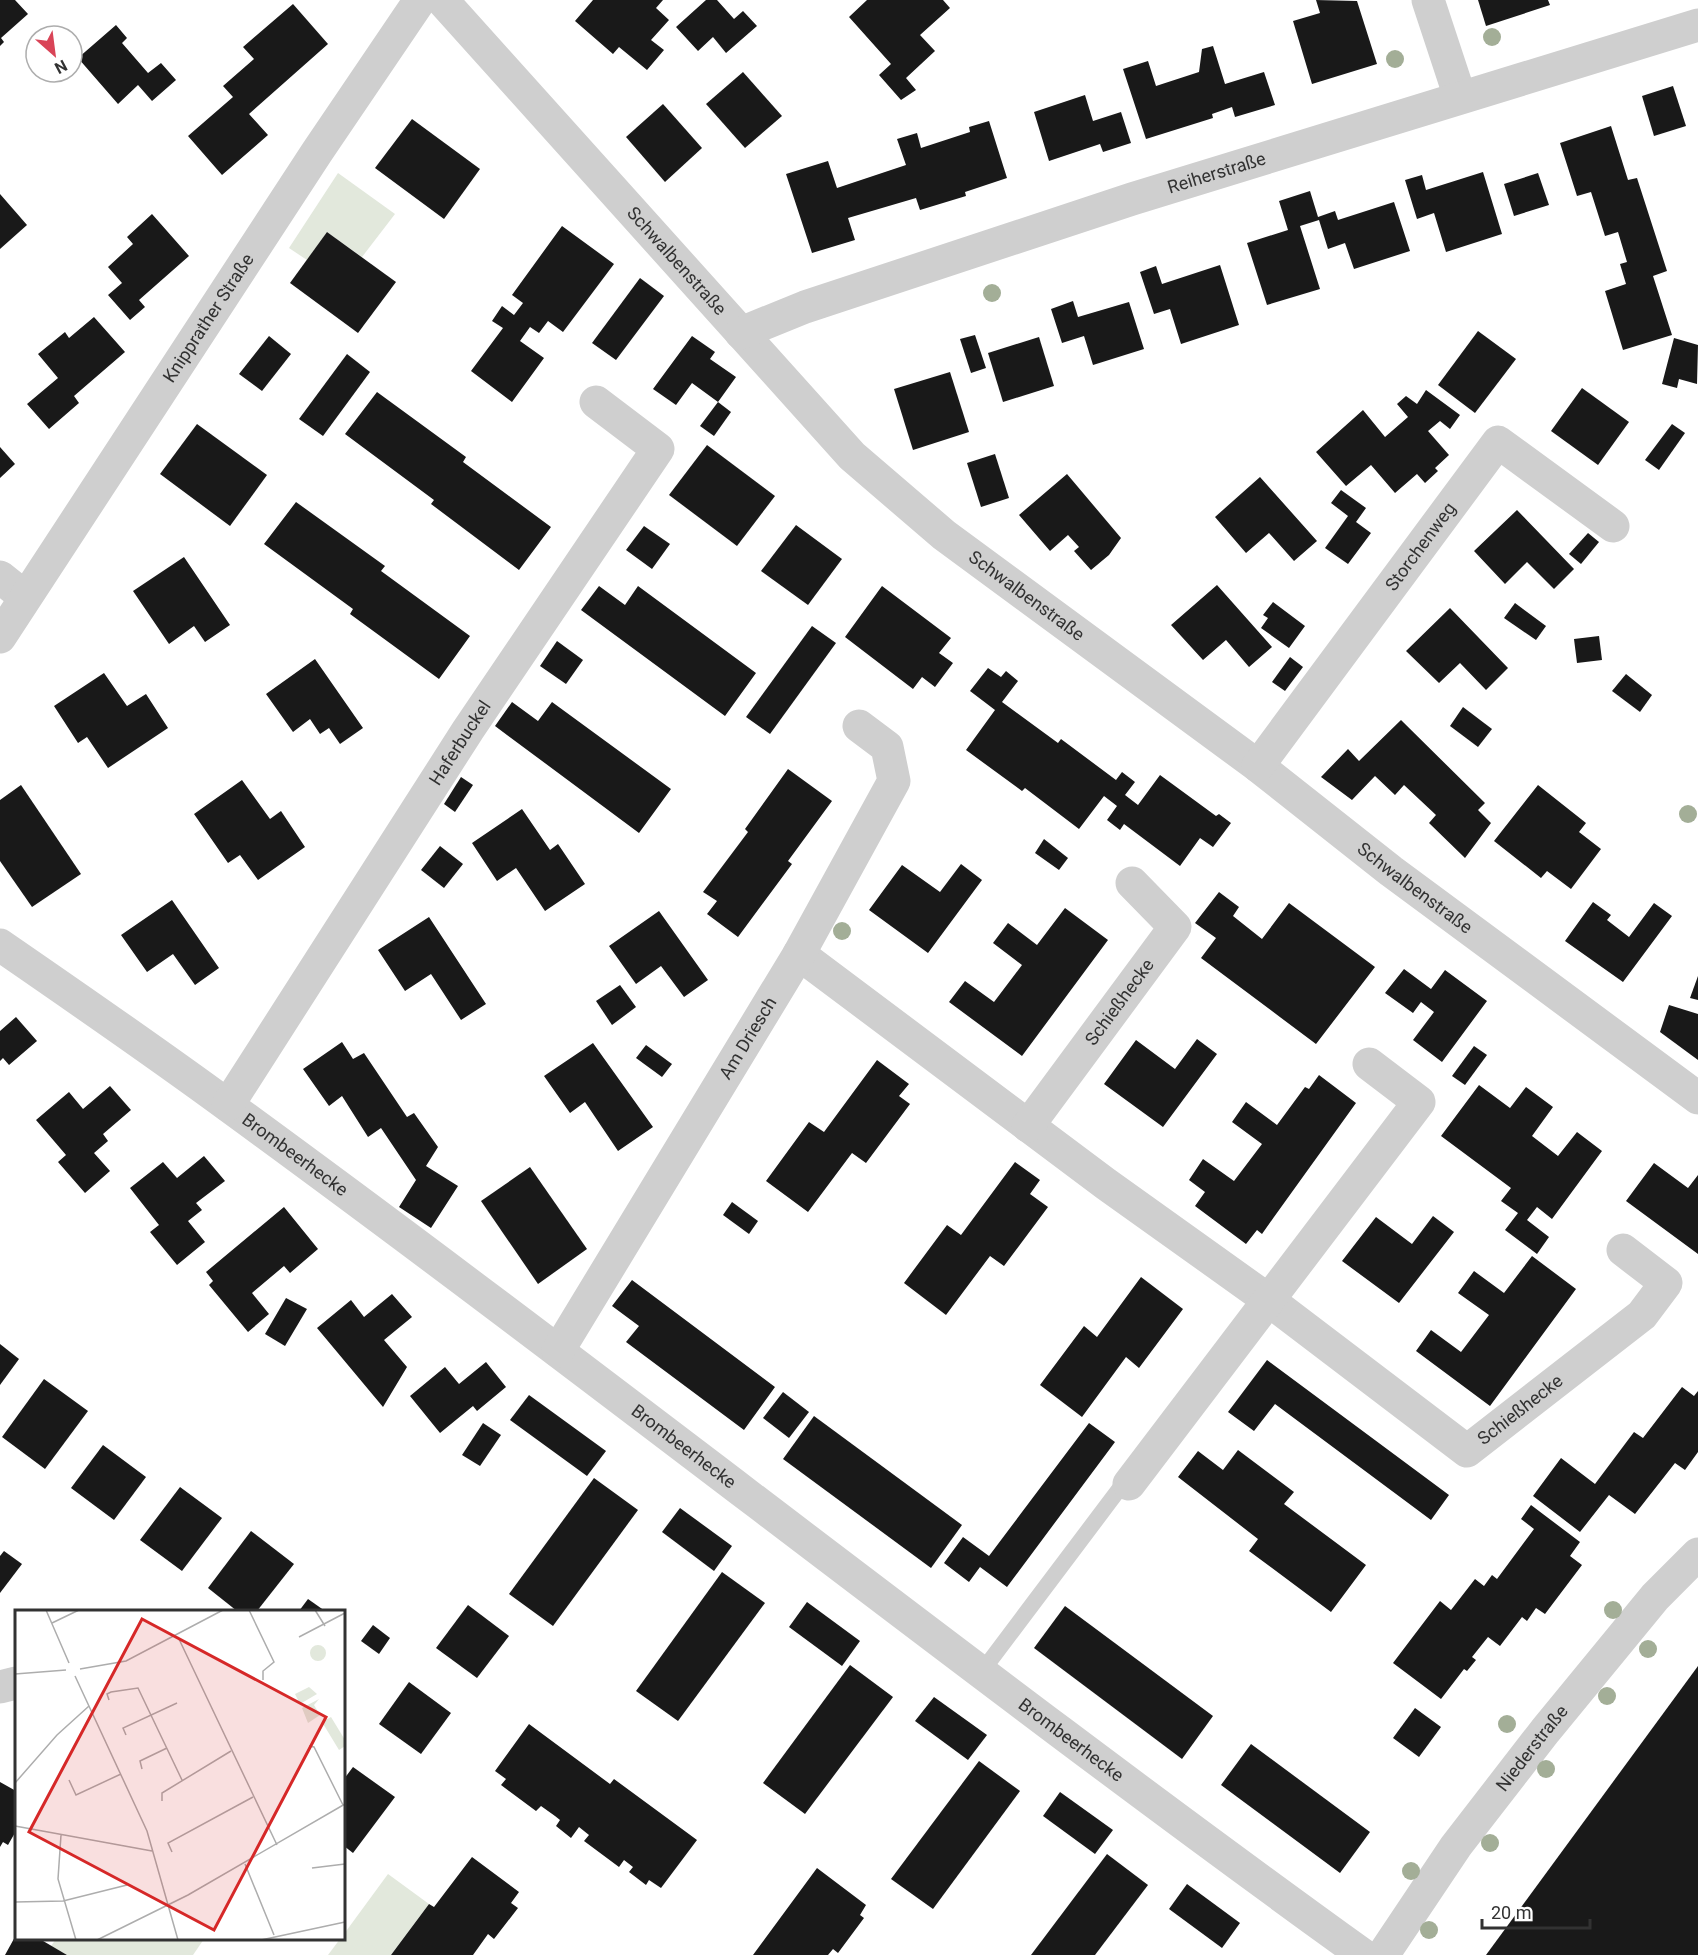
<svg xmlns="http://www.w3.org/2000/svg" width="1698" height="1955" font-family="Roboto,sans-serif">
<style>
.green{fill:#e2e8dc}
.building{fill:#191919}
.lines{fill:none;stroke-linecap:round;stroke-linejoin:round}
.service{stroke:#cfcfcf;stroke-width:16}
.minor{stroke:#cfcfcf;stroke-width:33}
.tertiary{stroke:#cfcfcf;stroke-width:33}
.tree{fill:#a3ae97}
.labels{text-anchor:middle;stroke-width:6;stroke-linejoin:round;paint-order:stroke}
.street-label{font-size:18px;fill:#323232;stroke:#fff}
.inset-road{fill:none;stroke:#adadad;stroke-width:1.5}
.view{fill:#d62828;fill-opacity:0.15;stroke:#d62828;stroke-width:3}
.inset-edge{fill:none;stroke:#323232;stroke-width:3}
</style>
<rect width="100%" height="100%" fill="#fff"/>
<g class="green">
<path d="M338,173L395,214L362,257L327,232L307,260L289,248Z"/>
<path d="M388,1874L429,1904L391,1955H328L340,1939L344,1938V1934Z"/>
<path d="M56,1939H204L193,1955H67L51,1946Z"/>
</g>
<g class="building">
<path d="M0,0H15L28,14L1,38L4,42L0,46Z"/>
<path d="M593,0H663L656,8L669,20L651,40L664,50L647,70L619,47L613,54L575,21Z"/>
<path d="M706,0H717L734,19L743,11L757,26L726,53L713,37L698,51L676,27Z"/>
<path d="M867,0H943L950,8L920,35L935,51L906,78L916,90L901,100L879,75L891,64L849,17Z"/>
<path d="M1316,0L1357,1L1377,64L1312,84L1293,21L1320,13Z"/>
<path d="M1478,0H1548L1550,5L1486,26Z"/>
<path d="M293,4L328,44L249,114L268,135L222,175L188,136L233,97L223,86L254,59L243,47Z"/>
<path d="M116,25L127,38L122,43L148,73L161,63L176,80L152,101L138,85L118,104L78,58Z"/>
<path d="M1213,46L1225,84L1264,72L1275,105L1235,117L1232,107L1212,114L1213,118L1146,139L1123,69L1148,61L1156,86L1199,72L1202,49Z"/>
<path d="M743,72L782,116L745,148L706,104Z"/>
<path d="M1673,86L1686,126L1654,136L1642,96Z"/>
<path d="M1085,95L1093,121L1121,112L1131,143L1103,152L1100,144L1049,161L1034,112Z"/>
<path d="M663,104L702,148L665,182L626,137Z"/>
<path d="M412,119L480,169L444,219L375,168Z"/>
<path d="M989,121L1007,178L965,192L966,196L920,210L916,198L848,218L855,240L812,253L786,174L828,161L837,188L906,165L897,139L917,133L921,148L970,132L969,127Z"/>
<path d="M1611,126L1628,180L1637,178L1667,271L1653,276L1672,335L1623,350L1605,291L1626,284L1620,264L1627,262L1618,232L1605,236L1591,192L1577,196L1560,143Z"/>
<path d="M1483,172L1502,234L1446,252L1434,213L1417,219L1405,180L1422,175L1426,190Z"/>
<path d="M1538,173L1549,205L1514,216L1504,184Z"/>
<path d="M1310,191L1318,217L1335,211L1338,220L1394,202L1410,251L1354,269L1345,243L1328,249L1319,220L1300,226L1320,289L1267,305L1247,243L1288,230L1279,201Z"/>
<path d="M0,194L27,225L0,249Z"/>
<path d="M152,214L189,256L139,300L145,307L130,320L108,295L122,283L108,267L133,244L127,237Z"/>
<path d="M562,226L614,264L563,332L548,321L539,333L530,327L520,341L544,358L512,402L471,371L503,328L492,321L502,306L514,315L523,303L512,295Z"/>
<path d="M327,232L396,282L358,333L290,283Z"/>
<path d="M1220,265L1239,325L1181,344L1170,309L1154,314L1140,272L1156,266L1162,284Z"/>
<path d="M640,278L664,296L616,360L592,343Z"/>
<path d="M1073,301L1078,317L1129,302L1144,349L1093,365L1084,336L1062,343L1051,309Z"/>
<path d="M94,317L125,352L74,396L79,403L49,429L27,404L58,378L38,354L65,332L69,338Z"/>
<path d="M1478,331L1516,359L1475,413L1438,385Z"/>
<path d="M975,335L986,368L971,373L960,339Z"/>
<path d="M269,336L291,354L262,391L239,374Z"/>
<path d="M692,336L715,352L710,359L736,377L718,402L692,383L676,405L653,389Z"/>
<path d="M1039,337L1054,386L1003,402L988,353Z"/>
<path d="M1674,338L1698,345L1697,384L1679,379L1677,388L1662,384Z"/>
<path d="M347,354L370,372L323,436L299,419Z"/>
<path d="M950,372L969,432L913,450L894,389Z"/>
<path d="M1582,388L1629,422L1598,465L1551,431Z"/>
<path d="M1426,390L1460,415L1450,429L1440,421L1428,431L1449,455L1435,468L1438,471L1425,483L1417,474L1395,493L1371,465L1346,486L1316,452L1363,410L1385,437L1408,417L1397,404L1406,396L1417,404Z"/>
<path d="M377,392L466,457L463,462L551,527L519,570L431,504L434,500L345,434Z"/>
<path d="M718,402L731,412L714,436L700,426Z"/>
<path d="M197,424L267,475L230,526L160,474Z"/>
<path d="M1672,424L1685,433L1659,470L1645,460Z"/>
<path d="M707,445L775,496L737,546L669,495Z"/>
<path d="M0,447L15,464L0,478Z"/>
<path d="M995,454L1009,498L981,507L967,463Z"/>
<path d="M1067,474L1121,538L1109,555L1091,570L1074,551L1079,547L1068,535L1050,551L1019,515Z"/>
<path d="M1260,477L1317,541L1294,561L1269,533L1246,553L1215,517Z"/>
<path d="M1341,490L1366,508L1356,522L1371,533L1348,564L1325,548L1348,516L1331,503Z"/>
<path d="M296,502L385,566L381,571L470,636L439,679L350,614L353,609L264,544Z"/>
<path d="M1517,510L1574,569L1554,589L1527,562L1505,584L1474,551Z"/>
<path d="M796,525L842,559L808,605L761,571Z"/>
<path d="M644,526L670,544L652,569L626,550Z"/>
<path d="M1588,533L1599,542L1581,564L1569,554Z"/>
<path d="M184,557L230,625L205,642L194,626L169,644L133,591Z"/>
<path d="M1217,585L1272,647L1249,667L1226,640L1203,660L1171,625Z"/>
<path d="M599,586L625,605L638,586L756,673L725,716L581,610Z"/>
<path d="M882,586L951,638L939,653L953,663L935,687L922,677L913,689L845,637Z"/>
<path d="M1273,602L1305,626L1289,648L1261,628L1268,618L1263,615Z"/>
<path d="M1515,603L1546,626L1536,640L1504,618Z"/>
<path d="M1450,608L1508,668L1486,690L1460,663L1439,683L1406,651Z"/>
<path d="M812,626L836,643L770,734L746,717Z"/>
<path d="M1599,636L1602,660L1577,663L1574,639Z"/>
<path d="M557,641L583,660L566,684L540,666Z"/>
<path d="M1290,657L1303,667L1285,691L1272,682Z"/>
<path d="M315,659L363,728L340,744L329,728L320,734L310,719L293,732L266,694Z"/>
<path d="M988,668L1001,677L1006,671L1018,681L1002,702L1058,743L1061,739L1116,780L1122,772L1135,782L1125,795L1138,805L1160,775L1216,816L1219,814L1231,823L1213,847L1200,838L1180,866L1124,824L1120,830L1107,820L1117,806L1104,796L1079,829L1025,788L1022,791L966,750L995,710L970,691Z"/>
<path d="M104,673L127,706L146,694L168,728L108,768L87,737L78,743L54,706Z"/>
<path d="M1626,674L1652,695L1640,712L1612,691Z"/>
<path d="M512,702L538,721L552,702L671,789L639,833L495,726Z"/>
<path d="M1463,707L1492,729L1478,747L1450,726Z"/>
<path d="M1401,720L1485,803L1478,810L1491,823L1465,858L1429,823L1436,815L1404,785L1395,795L1375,776L1352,800L1321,777L1348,749L1359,761Z"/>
<path d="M788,769L832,801L788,861L792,864L738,937L707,914L717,901L703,892L748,832L745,829Z"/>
<path d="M461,777L473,785L455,812L444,804Z"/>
<path d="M242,780L270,819L281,811L305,847L258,880L240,855L228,863L194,814Z"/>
<path d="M21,785L81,874L32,907L0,861V800Z"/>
<path d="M1538,785L1586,823L1579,832L1601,849L1571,889L1547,871L1541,878L1494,841Z"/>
<path d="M522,809L550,850L558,844L585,884L545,911L516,868L497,881L472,843Z"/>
<path d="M1044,839L1068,858L1059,870L1035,853Z"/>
<path d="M440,846L463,864L444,888L421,870Z"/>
<path d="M961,864L982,880L928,953L869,910L902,865L940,892Z"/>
<path d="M1219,892L1239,907L1233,916L1262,939L1289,903L1375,967L1316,1044L1201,958L1216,938L1195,923Z"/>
<path d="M172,900L219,968L195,985L173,954L147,972L121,935Z"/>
<path d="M1593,902L1611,915L1607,920L1629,937L1654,903L1672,916L1623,982L1565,941Z"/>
<path d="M1065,908L1108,940L1022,1056L949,1002L965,981L994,1002L1022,965L993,943L1008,923L1037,945Z"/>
<path d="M659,911L708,980L684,997L661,966L636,984L609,946Z"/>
<path d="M429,917L486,1004L461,1020L431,974L405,991L378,950Z"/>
<path d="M1404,969L1431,989L1445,970L1487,1001L1442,1062L1413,1040L1434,1012L1421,1002L1413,1013L1385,993Z"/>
<path d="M1698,976V1000L1690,998Z"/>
<path d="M620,985L636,1007L612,1025L596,1001Z"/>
<path d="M1669,1005L1698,1014V1060L1660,1032Z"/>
<path d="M16,1017L37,1041L9,1065L3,1058L0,1061V1031Z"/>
<path d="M1197,1039L1217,1054L1163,1127L1104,1084L1136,1040L1175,1069Z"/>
<path d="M342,1042L353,1059L364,1053L407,1117L414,1113L438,1147L426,1166L458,1186L431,1228L399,1207L416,1180L381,1128L368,1137L342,1096L329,1106L303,1069Z"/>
<path d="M593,1043L653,1127L618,1151L585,1102L570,1113L544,1076Z"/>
<path d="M646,1045L672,1064L662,1077L636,1058Z"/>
<path d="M1474,1046L1487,1055L1465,1085L1452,1076Z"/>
<path d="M877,1060L909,1084L899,1096L910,1104L866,1163L852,1153L808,1212L766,1181L809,1122L824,1132Z"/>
<path d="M1319,1075L1356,1103L1274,1217L1262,1234L1257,1230L1246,1244L1195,1206L1205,1192L1189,1180L1203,1159L1234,1181L1262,1144L1232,1122L1246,1102L1277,1125L1305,1087L1309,1089Z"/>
<path d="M1479,1085L1510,1108L1526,1087L1553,1107L1532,1136L1558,1156L1577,1132L1602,1151L1552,1219L1537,1207L1527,1220L1549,1237L1537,1254L1505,1230L1518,1213L1501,1201L1511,1188L1441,1136Z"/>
<path d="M110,1086L131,1110L103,1134L108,1141L94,1153L110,1171L85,1193L58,1162L66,1155L36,1120L69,1092L83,1109Z"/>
<path d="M204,1156L225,1181L196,1203L202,1210L188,1221L205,1242L177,1265L150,1232L159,1225L130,1188L163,1162L177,1178Z"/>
<path d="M1015,1162L1040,1180L1030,1194L1048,1207L1004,1266L990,1256L946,1315L904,1283L947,1225L961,1235Z"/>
<path d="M1654,1163L1688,1188L1698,1175V1254L1626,1201Z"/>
<path d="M530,1167L587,1249L538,1284L481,1201Z"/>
<path d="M732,1202L758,1221L749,1234L723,1215Z"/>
<path d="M284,1207L318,1249L290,1273L284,1266L252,1293L269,1314L248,1332L209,1285L213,1281L206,1272Z"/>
<path d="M1433,1216L1454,1232L1399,1303L1342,1261L1376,1217L1412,1244Z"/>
<path d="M1532,1256L1576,1289L1490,1406L1416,1351L1431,1330L1461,1352L1489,1315L1458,1293L1474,1271L1504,1293Z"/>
<path d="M1141,1277L1183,1309L1139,1368L1126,1357L1082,1417L1040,1385L1084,1326L1097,1337Z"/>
<path d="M632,1280L775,1387L744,1430L626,1342L639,1326L612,1306Z"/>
<path d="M392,1294L412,1317L384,1340L407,1367L383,1407L317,1328L351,1300L364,1317Z"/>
<path d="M286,1298L307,1309L285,1346L265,1334Z"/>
<path d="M0,1344L19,1359L0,1385Z"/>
<path d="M1267,1360L1449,1495L1431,1520L1275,1404L1254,1431L1228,1412Z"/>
<path d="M486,1362L506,1387L477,1411L473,1406L440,1433L410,1396L445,1367L459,1384Z"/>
<path d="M44,1379L88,1411L45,1469L2,1437Z"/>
<path d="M1682,1387L1694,1396L1698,1391V1452L1685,1470L1675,1463L1635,1514L1609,1495L1580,1532L1533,1496L1561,1458L1595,1484L1634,1432L1643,1438Z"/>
<path d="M783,1392L809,1412L789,1438L763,1418Z"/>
<path d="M529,1395L606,1451L587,1476L510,1420Z"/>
<path d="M814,1416L962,1525L931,1568L783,1459Z"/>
<path d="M483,1423L501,1435L480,1466L462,1455Z"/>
<path d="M1089,1423L1115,1442L1007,1587L980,1567L969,1582L944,1563L963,1537L989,1556Z"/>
<path d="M103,1445L146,1477L114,1520L71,1488Z"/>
<path d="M1238,1450L1294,1492L1284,1504L1366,1565L1331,1612L1249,1551L1258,1539L1178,1477L1198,1451L1223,1470Z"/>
<path d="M594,1478L638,1510L553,1626L509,1594Z"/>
<path d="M180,1487L222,1518L182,1571L140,1540Z"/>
<path d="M1531,1505L1580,1542L1570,1556L1582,1565L1545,1614L1536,1608L1527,1621L1522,1617L1500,1646L1488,1637L1472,1657L1476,1660L1467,1671L1464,1669L1441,1699L1393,1663L1440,1601L1451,1610L1475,1579L1484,1586L1492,1575L1497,1579L1534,1529L1521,1519Z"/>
<path d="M680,1508L732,1546L714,1571L662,1532Z"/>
<path d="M251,1531L294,1564L257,1611H237L208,1588Z"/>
<path d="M4,1551L22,1564L0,1593V1556Z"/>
<path d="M722,1572L765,1603L678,1721L636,1691Z"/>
<path d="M308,1599L325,1611H299Z"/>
<path d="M807,1602L860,1641L842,1666L789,1627Z"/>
<path d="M468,1605L509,1636L477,1678L436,1648Z"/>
<path d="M1065,1606L1213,1716L1182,1759L1034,1648Z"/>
<path d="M373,1625L390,1638L379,1654L361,1641Z"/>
<path d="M850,1665L893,1697L805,1814L763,1783Z"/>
<path d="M1698,1666V1955H1486Z"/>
<path d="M409,1682L451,1713L421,1754L379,1724Z"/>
<path d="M934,1697L987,1735L968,1760L915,1721Z"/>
<path d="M1415,1708L1441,1727L1419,1757L1393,1738Z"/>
<path d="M529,1724L610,1784L614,1779L697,1840L661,1888L649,1880L646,1885L629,1872L633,1867L624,1860L619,1867L584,1841L589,1835L579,1827L571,1838L556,1826L560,1820L555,1816L541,1806L536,1811L501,1785L506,1779L495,1771Z"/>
<path d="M1251,1744L1370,1832L1340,1873L1221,1785Z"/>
<path d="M979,1761L1020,1791L933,1909L891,1879Z"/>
<path d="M353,1767L395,1797L353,1853L344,1846V1779Z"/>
<path d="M0,1782L16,1791V1831L8,1845L3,1842L0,1847Z"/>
<path d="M1060,1792L1113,1830L1095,1854L1043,1816Z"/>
<path d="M1107,1854L1148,1885L1095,1955H1031Z"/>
<path d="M472,1857L519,1892L511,1903L518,1908L494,1939L488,1934L473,1955H391L429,1904L434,1907Z"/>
<path d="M817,1868L866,1905L860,1915L864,1918L838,1953L833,1949L828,1955H753Z"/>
<path d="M1187,1884L1240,1923L1222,1948L1169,1909Z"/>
<path d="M16,1935V1938H38L67,1955H5Z"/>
</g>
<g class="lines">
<path class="service" d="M980,1674L1120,1488L1129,1484"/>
<g class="minor">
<path id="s1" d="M442,0L852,456L944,535L1258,766L1391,871L1698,1098"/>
<path d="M1428,0L1460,97"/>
<path id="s2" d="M741,333L805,307L1132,199L1698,25"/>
<path d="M0,577L25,597"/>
<path id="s3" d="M0,637L317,152L420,0"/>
<path id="s4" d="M1258,766L1498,442L1613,526"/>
<path id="s5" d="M0,945C77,998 154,1051 230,1107C611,1385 980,1679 1363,1955"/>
<path id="s6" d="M799,954L1106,1184L1267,1299L1467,1451L1642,1315L1666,1283L1623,1250"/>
<path id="s7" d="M228,1105L468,730L658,449L596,402"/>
<path id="s8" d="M1028,1126L1175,927L1132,883"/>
<path id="s9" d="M558,1351L799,954L894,781L887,747L859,726"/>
<path d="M1129,1484L1419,1102L1369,1064"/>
<path d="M0,1687L16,1683"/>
</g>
<path class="tertiary" id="s10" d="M1383,1955L1456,1846L1545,1731L1655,1597L1698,1554"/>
</g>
<g class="tree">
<circle cx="1492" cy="37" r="9"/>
<circle cx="1395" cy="59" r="9"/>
<circle cx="992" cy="293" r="9"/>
<circle cx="1688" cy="814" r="9"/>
<circle cx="842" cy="931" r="9"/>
<circle cx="1613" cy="1610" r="9"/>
<circle cx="1648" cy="1649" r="9"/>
<circle cx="1607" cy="1696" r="9"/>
<circle cx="1507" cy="1724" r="9"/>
<circle cx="1546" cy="1769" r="9"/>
<circle cx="1490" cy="1843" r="9"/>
<circle cx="1411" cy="1871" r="9"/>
<circle cx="1429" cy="1930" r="9"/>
</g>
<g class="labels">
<g class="street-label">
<text dy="6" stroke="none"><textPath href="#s2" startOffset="502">Reiherstraße</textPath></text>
<text dy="6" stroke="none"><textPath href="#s1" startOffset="351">Schwalbenstraße</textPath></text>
<text dy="6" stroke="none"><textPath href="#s3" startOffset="381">Knipprather Straße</textPath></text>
<text dy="6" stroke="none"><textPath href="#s4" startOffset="273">Storchenweg</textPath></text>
<text dy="6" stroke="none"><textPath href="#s1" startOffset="837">Schwalbenstraße</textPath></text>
<text dy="6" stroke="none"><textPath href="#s7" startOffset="430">Haferbuckel</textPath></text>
<text dy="6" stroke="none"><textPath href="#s1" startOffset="1323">Schwalbenstraße</textPath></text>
<text dy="6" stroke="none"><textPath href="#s8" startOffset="154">Schießhecke</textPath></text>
<text dy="6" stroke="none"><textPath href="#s9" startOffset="366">Am Driesch</textPath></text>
<text dy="6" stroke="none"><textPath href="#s5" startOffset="362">Brombeerhecke</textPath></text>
<text dy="6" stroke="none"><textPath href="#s6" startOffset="900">Schießhecke</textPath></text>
<text dy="6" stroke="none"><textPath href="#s5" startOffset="848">Brombeerhecke</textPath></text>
<text dy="6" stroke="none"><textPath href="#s5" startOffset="1334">Brombeerhecke</textPath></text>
<text dy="6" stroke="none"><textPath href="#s10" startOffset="255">Niederstraße</textPath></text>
</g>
</g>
<g transform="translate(15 1610)">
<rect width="330" height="330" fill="#fff"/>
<path d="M295 43a8 8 0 1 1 16 0a8 8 0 1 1-16 0ZM294,77L302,84L285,94L280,84ZM304,89L299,95L305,105L293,113L287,98ZM316,107L330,130V136L324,140L307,112Z" fill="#e2e8dc"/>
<path class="inset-road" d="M31,0L54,53M234,0L259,52L248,61V70M300,0L310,16M37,13L64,0M163,27L262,235M284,27L330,3M65,59L111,51L208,0M0,64L51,60M60,66L132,221L163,330M94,90L92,84L96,82L123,78L167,170M111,125L108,118L162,93M294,136L299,137L328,195M127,159L125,151L152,138M54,170L61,185L106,164M0,173L42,125L74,96M147,191V183L216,141M0,216L137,241M46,225L43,269L61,330M157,242L153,233L238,187M230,254L259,325M297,258L330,254M0,292L48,291L112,275M82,330L173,285L330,194M246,330L330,312"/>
<path class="view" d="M127,9L311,107L199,320L14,222Z"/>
<rect width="330" height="330" class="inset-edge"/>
</g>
<g transform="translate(54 54) rotate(152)"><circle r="28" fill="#ffffff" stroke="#adadad" stroke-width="1.5"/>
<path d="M0-4.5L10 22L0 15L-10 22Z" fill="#d94457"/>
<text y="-9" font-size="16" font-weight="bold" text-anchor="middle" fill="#323232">N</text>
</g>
<path d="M1482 1919v9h108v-9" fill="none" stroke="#323232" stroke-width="3"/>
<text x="1491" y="1919" font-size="18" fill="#323232" stroke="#ffffff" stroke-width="4.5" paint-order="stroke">20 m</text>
</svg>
